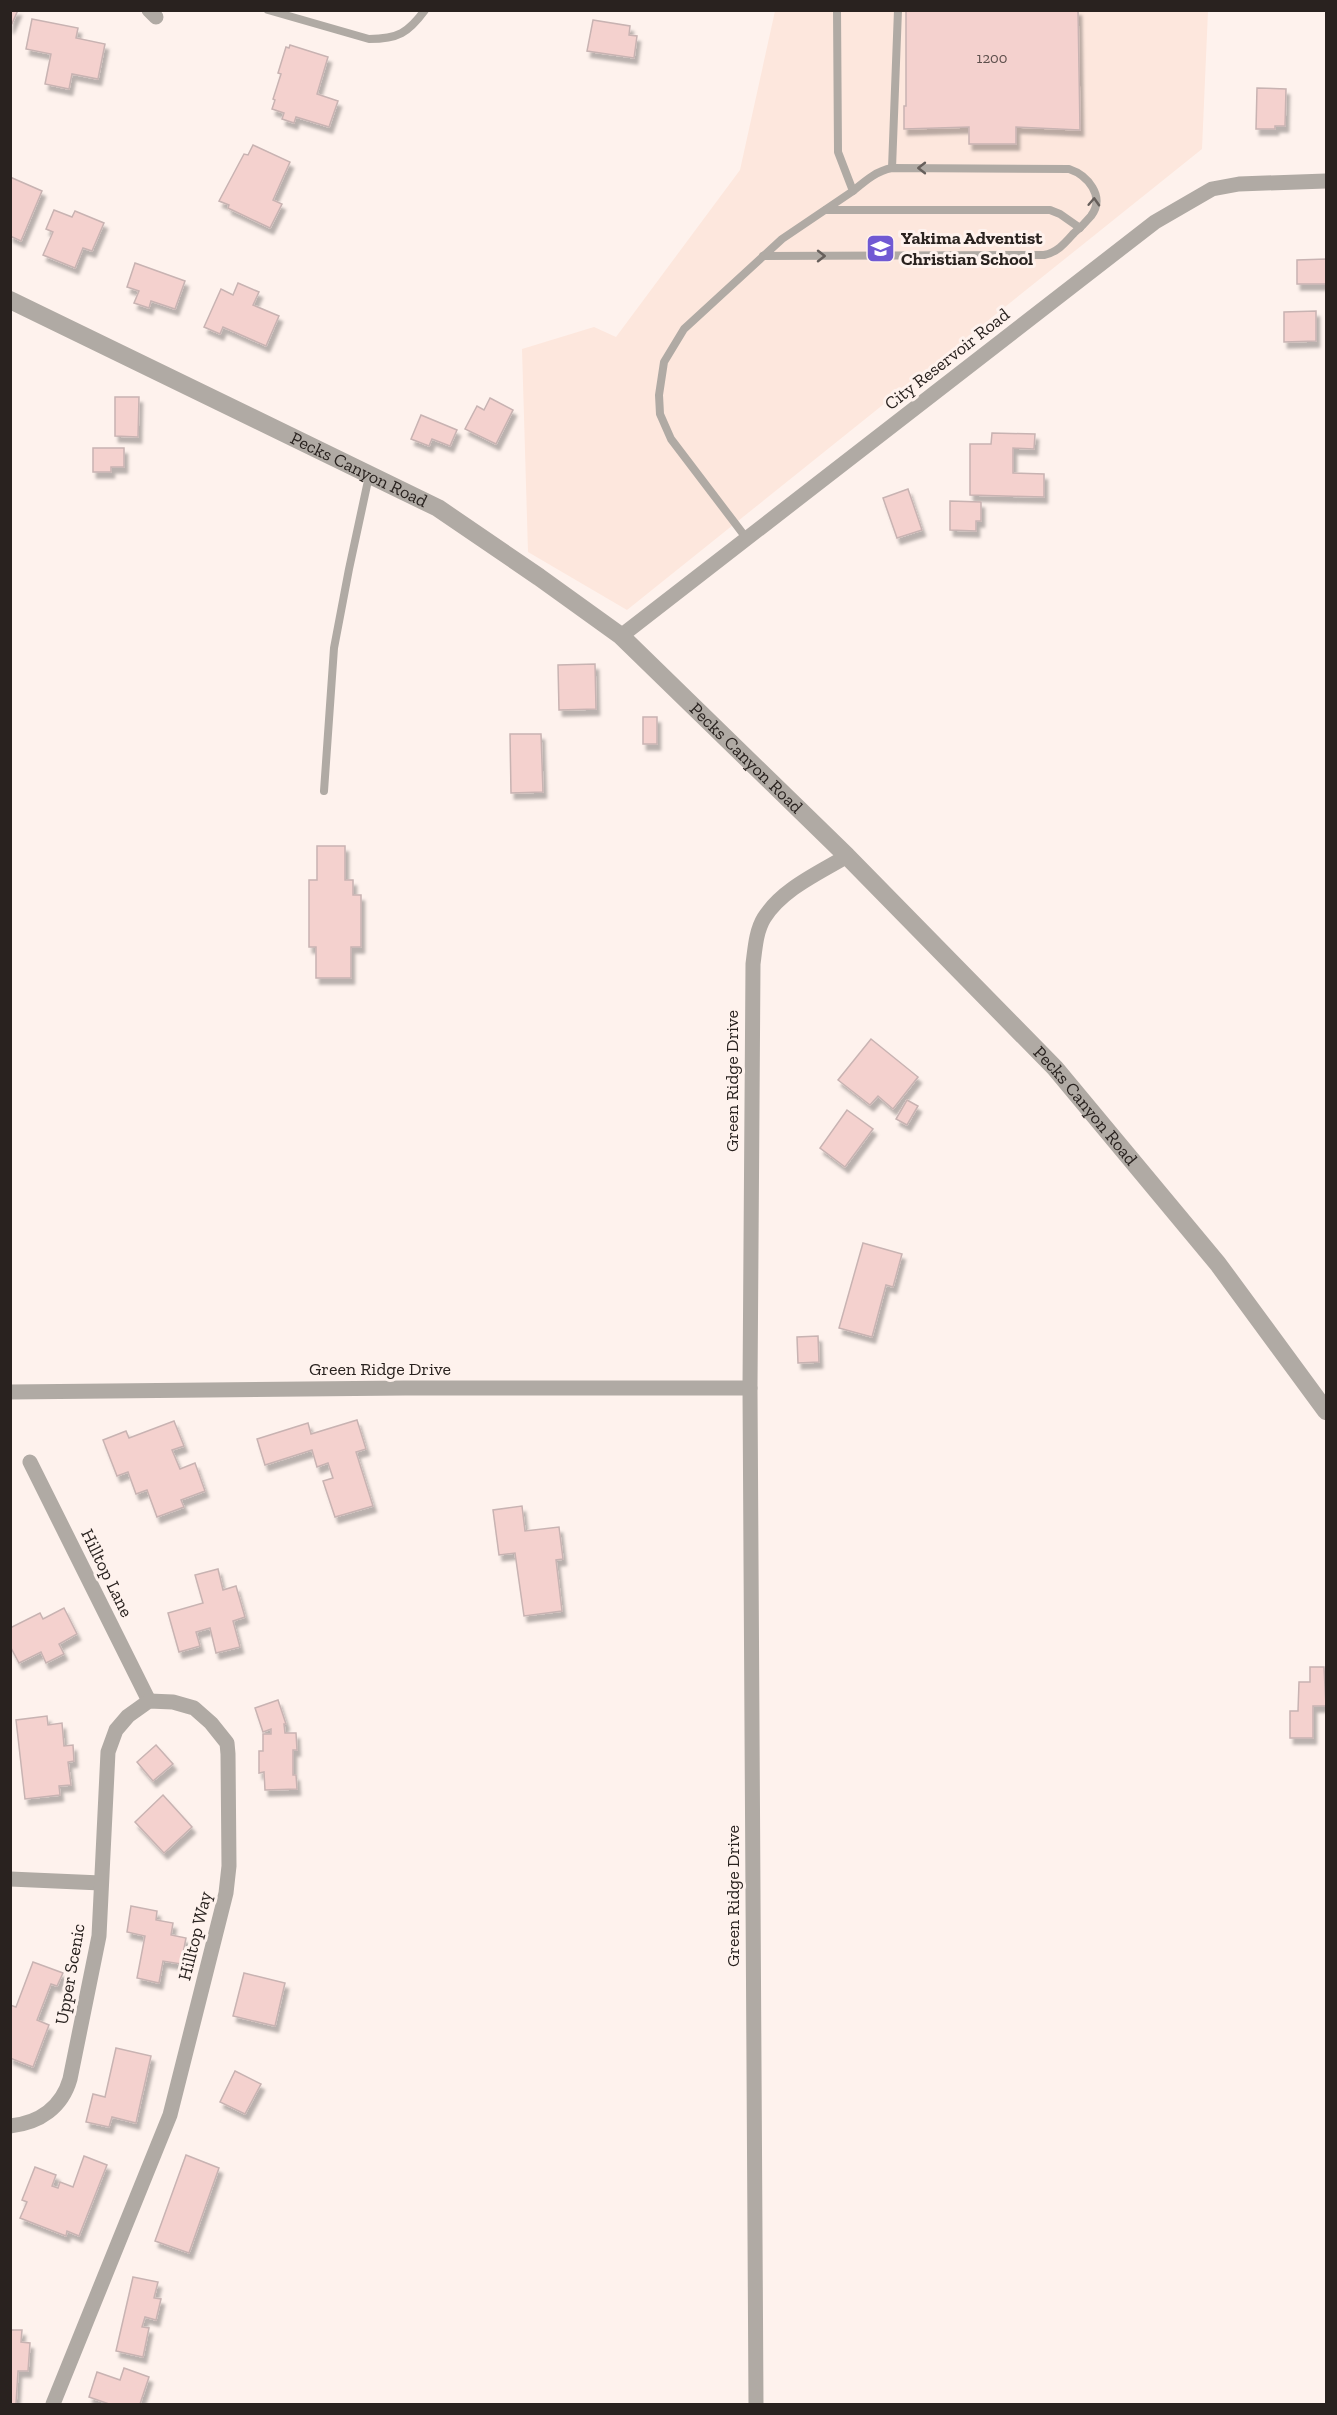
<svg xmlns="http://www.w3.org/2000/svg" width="1337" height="2415" font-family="'Zilla Slab',serif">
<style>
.built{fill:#fde7dd}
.building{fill:#f4d1ce;stroke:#c8b3b2;stroke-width:1.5;filter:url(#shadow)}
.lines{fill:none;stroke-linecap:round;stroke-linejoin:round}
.service{stroke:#b0aaa4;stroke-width:8}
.minor{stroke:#b0aaa4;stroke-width:15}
.tertiary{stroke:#b0aaa4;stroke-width:18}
.oneway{stroke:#665f5b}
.labels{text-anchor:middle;stroke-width:6;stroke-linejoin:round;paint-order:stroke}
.number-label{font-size:15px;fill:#5c4e4b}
.poi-label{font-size:18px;font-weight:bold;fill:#29221f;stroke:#fef2ed;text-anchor:start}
.street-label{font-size:18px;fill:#29221f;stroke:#fef2ed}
</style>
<defs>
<filter id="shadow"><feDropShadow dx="3.5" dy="6" stdDeviation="1.5" flood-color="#0004"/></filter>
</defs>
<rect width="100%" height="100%" fill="#fef2ed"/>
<path class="built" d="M775,11H1208L1202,149L627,610L528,552L522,349L594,327L616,337L740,170Z"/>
<g class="building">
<path d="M10,10H18L10,28Z"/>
<path d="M906,10H1078L1080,130L1016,127V144H969V127L904,129V106H906Z"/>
<path d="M32,19L78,28L76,38L105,44L98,79L72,74L69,89L45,84L51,54L26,49Z"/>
<path d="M593,20L630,26L629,35L637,36L634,58L587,51Z"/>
<path d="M290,45L328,57L317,94L338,101L329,127L296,117L294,123L282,119L284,113L272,109L275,100L273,99L281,74L278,73L286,47L289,48Z"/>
<path d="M1257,88L1286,89L1285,126H1275V129H1256Z"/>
<path d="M253,145L290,162L273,200L282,204L270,228L228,208L229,205L219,201L244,154L248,155Z"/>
<path d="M10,177L42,191L21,241L10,236Z"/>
<path d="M54,210L72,217L75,211L104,223L92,251L83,248L75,268L43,255L53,232L46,229Z"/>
<path d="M1326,259V284H1297V260Z"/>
<path d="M135,263L185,281L175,309L151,301L149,308L134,303L139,291L127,287Z"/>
<path d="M238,283L259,292L253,305L279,316L266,346L223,327L220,334L204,327L221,289L233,295Z"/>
<path d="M1316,311V341L1284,342V312Z"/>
<path d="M115,397H139L138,437L115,436Z"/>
<path d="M490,398L513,410L496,444L465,429L477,406L484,410Z"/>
<path d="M421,415L457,430L450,446L432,439L429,446L411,439Z"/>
<path d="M992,433L1035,434L1034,449L1013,448V473L1044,474V497L970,495V444H991Z"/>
<path d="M93,448H124V467H111V472H93Z"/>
<path d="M908,489L922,530L897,538L883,498Z"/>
<path d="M950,501L981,502V521H976V531L950,530Z"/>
<path d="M595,664L596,709L559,710L558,665Z"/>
<rect x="643" y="717" width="14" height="27"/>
<path d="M510,734H541L543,792L511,793Z"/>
<path d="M317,846H345V880H353V895H361V947H351V978H316V947H309V880H317Z"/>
<path d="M871,1039L918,1077L893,1109L878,1096L870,1105L838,1080Z"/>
<path d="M907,1100L918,1106L907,1125L896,1119Z"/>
<path d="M847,1110L873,1129L845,1167L820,1148Z"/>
<path d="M863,1243L902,1254L893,1287L886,1285L872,1337L839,1328Z"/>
<path d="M818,1336L819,1362L798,1363L797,1337Z"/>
<path d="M357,1420L366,1449L356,1452L373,1506L335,1517L323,1481L333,1478L328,1463L317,1467L312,1450L265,1465L257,1439L308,1423L311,1434Z"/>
<path d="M174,1421L184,1446L172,1450L180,1469L195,1463L205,1491L181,1500L184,1507L157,1517L147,1490L136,1494L128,1472L117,1476L103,1440L126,1431L129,1438Z"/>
<path d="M522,1506L525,1531L559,1527L563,1559L556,1560L562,1611L524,1616L515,1553L499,1555L493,1510Z"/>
<path d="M218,1569L223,1590L236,1586L245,1617L233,1621L240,1647L216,1653L210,1628L196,1632L200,1646L179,1652L168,1613L203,1603L195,1575Z"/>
<path d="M64,1608L77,1634L59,1644L64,1654L46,1663L41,1652L19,1663L10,1646V1628L40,1613L43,1619Z"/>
<path d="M1310,1667H1324L1326,1706H1313V1738H1290V1711H1298L1299,1682H1310Z"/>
<path d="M278,1700L286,1724H284L285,1733H296L297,1750H293V1775H296L297,1789L265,1790L264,1772L259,1773V1751H263V1734H271V1729L263,1732L255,1708Z"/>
<path d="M47,1716L48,1725L62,1723L64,1746L73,1745L74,1761L68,1762L71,1785L59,1786L60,1795L25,1799L16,1720Z"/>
<path d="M156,1745L173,1764L153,1781L137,1762Z"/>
<path d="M163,1795L192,1827L164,1853L135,1822Z"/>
<path d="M131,1906L157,1911L156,1920L173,1923L171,1935L186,1938L181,1964L163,1961L159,1983L137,1978L145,1936L127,1932Z"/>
<path d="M33,1962L63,1973L57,1986L51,1984L37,2020L49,2025L33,2067L10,2058V2005L16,2007Z"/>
<path d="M244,1973L285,1983L275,2026L233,2016Z"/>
<path d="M116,2048L151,2056L136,2123L112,2117L109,2127L86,2122L93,2094L105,2097Z"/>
<path d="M235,2071L261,2084L245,2114L220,2102Z"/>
<path d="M186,2155L219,2168L189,2253L155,2241Z"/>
<path d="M84,2156L107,2165L79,2236L67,2231L66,2236L20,2218L27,2202L22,2200L35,2167L56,2175L52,2186L58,2188L60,2182L73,2187Z"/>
<path d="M133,2277L158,2282L154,2298L161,2299L156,2320L145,2317L142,2327L149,2328L143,2357L116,2351Z"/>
<path d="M10,2330H22L21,2342L30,2343L28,2371H18L16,2404H10Z"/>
<path d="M124,2368L149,2377L140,2404H109L89,2397L97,2372L120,2380Z"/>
</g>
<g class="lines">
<g class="service">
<path d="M268,10L369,39C398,39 408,33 425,10"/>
<path d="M892,168L898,10"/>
<path d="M826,210H1050L1060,214L1080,228"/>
<path d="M763,256L1044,255C1058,252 1065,243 1074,233C1080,228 1086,222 1091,216C1106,196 1087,175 1069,169L892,168C876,171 865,181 853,191"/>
<path d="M747,539L671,439L660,414L659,395L664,362L684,329L782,239L853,191L838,152L837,10"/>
<path d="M324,791L334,648L349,569L369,476"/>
</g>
<g class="minor">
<path d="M149,10L156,17"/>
<path d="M621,636L1155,222L1212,189L1239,184L1326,181"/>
<path d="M10,1392L405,1388H750"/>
<path d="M30,1462L149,1701"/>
<path d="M10,1879L101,1883"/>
<path d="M10,2126C40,2123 62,2107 70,2079L99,1936L108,1752L116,1730L128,1716L149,1701L173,1702L194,1708L211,1723L227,1743L228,1754L229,1866L226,1893L170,2115L53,2404"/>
<path d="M756,2404L750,1388L753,964C755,949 756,931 764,918C782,889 819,873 847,856"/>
</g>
<path class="tertiary" id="s1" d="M10,300L438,508L539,577L621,636L847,856L1055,1068L1218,1264L1326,1411"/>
</g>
<defs><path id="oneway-chevron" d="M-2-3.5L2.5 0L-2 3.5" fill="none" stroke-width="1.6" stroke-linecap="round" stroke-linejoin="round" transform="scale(1.5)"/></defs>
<g class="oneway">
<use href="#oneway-chevron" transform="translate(922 168) rotate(-180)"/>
<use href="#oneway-chevron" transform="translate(1094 202) rotate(-87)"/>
<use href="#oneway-chevron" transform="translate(821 256)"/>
</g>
<defs>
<symbol id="school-square" viewBox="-11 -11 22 22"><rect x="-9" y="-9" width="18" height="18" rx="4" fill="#7059d3" stroke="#fef2ed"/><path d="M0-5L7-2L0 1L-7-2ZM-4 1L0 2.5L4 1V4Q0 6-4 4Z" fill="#fff"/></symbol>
</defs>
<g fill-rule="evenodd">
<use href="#school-square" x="864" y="232" width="33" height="33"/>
</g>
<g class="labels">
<g class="number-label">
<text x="992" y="63">1200</text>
</g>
<g class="poi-label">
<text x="901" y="244">Yakima Adventist<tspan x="901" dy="21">Christian School</tspan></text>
</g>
<g class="street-label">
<text transform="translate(947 359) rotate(-38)" y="6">City Reservoir Road</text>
<text dy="6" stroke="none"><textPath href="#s1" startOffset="388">Pecks Canyon Road</textPath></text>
<text dy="6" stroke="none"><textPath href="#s1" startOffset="874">Pecks Canyon Road</textPath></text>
<text transform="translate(732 1081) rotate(-90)" y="6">Green Ridge Drive</text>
<text dy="6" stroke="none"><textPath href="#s1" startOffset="1360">Pecks Canyon Road</textPath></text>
<text x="380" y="1375">Green Ridge Drive</text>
<text transform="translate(107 1573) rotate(64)" y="6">Hilltop Lane</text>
<text transform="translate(733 1896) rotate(-90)" y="6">Green Ridge Drive</text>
<text transform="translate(195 1936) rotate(-76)" y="6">Hilltop Way</text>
<text transform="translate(70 1974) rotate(-80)" y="6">Upper Scenic</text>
</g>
</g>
<rect width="1337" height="2415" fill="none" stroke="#29221f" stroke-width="24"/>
</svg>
